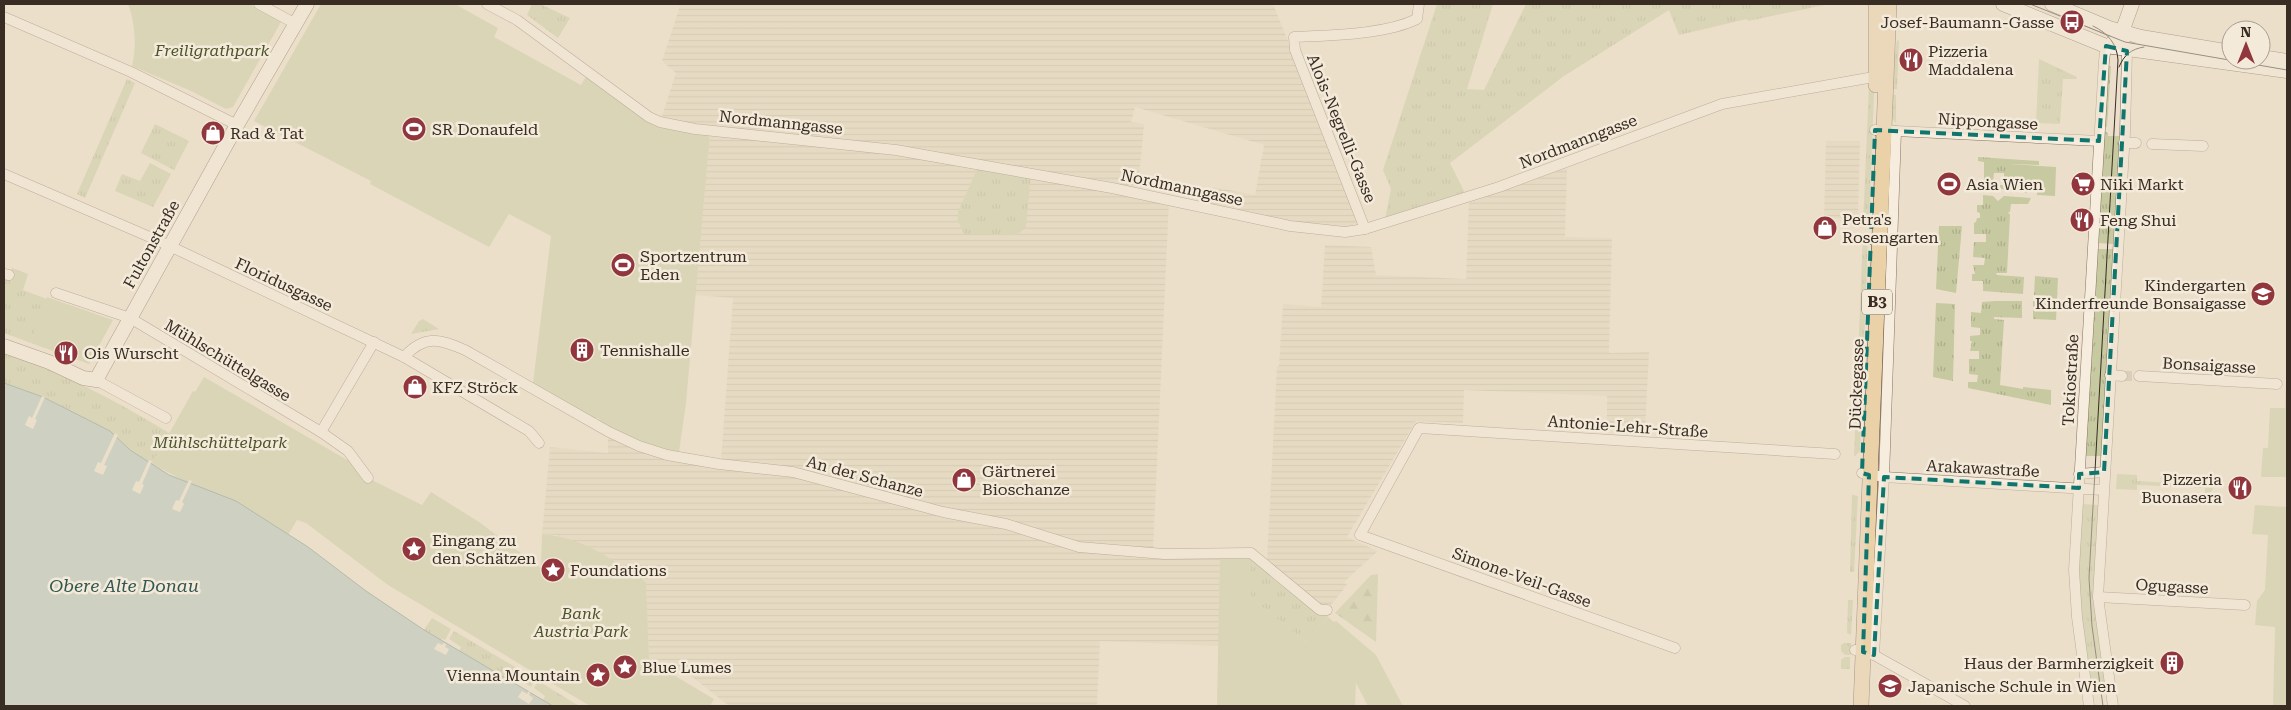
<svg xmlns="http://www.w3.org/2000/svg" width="2291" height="710" font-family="'Roboto Serif',serif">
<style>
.farmland{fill:url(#farmland-rules)}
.grass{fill:url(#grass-tufts)}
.forest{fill:url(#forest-firs)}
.green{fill:#c7c9a0}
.water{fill:#abc1b9;stroke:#728f85}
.pier{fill:#ebdfcb}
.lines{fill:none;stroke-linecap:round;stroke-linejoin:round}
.street-tunnel{stroke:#c7bba9;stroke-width:10;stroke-dasharray:10 5;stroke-linecap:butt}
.street-casing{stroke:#877261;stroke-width:11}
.secondary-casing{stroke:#695444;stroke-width:15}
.primary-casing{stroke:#564134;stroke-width:16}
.street{stroke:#f7edde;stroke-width:10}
.secondary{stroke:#f7edde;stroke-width:14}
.primary{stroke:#ead1a8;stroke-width:15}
.tram{stroke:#392c23;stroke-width:1}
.marked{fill:none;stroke:#0f766e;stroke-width:4;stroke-dasharray:10 6;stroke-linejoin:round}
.labels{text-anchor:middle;stroke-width:5;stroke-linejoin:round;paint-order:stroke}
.shield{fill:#f3eada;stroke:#71655a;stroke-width:1}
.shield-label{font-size:15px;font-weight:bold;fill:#392c23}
.poi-label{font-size:16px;fill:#392c23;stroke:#f3eada;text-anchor:start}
.park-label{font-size:16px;font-style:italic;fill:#4c542b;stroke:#f3eada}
.street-label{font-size:16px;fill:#392c23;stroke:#f3eada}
.water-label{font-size:18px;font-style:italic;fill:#335752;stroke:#f3eada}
</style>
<defs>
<pattern id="farmland-rules" width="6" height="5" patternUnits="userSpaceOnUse" patternTransform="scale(1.25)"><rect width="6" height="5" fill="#e0d7b9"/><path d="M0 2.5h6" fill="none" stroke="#c1b99f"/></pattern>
<pattern id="grass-tufts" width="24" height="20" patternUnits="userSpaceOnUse" patternTransform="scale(1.25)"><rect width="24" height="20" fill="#c7c9a0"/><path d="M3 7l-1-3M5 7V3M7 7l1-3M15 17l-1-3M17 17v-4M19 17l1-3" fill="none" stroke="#acad8a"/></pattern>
<pattern id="forest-firs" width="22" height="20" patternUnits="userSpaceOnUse" patternTransform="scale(1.25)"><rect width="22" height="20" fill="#c7c9a0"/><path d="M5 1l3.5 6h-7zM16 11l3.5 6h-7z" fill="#acad8a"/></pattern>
</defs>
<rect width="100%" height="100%" fill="#ebdfcb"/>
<g class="farmland">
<path d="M676,4H1273L1354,204L1357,217L1356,224L1350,227L1324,228L1210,206L1213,187L1255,195L1264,145L1135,107L1131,122L1144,124L1138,188L1169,200L1153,551L1220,553L1219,646L1100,641L1097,706H729L691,676L649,658L646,582L556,535L542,534L550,447L608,453V437L621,435L665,449L721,461L733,298L695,295L710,133L659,125L676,73L662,61L680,6Z"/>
<path d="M1826,141H1860L1858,219L1824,218Z"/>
<path d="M1567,168L1565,237L1612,238L1609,353L1649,352L1645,430L1607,429V396L1464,390L1463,423L1416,421L1347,537L1378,551L1344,582L1347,585L1327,610L1267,560L1277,366H1279L1283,304L1321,307L1325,245L1371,247L1376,275L1466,279L1469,203Z"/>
</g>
<g class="grass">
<path d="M532,4H540L570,18L558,38L527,15Z"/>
<path d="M1437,4H1493L1467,89L1484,90L1526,4H1829L1748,21L1747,19L1679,35L1669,10L1564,76L1450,163L1465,193L1385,219L1391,189L1383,170Z"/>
<path d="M1899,40L1897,89H1892L1893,65L1897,41Z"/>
<path d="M2039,59L2077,77L2076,79H2063L2060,124L2036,123Z"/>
<path d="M2108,66H2111L2107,127L2104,126Z"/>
<path d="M127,79L135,83L85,198L77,194Z"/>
<path d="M1869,84L1874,92L1869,223L1863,226Z"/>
<path d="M1891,95H1896V123L1891,117Z"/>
<path d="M155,124L189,141L174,170L141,153Z"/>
<path d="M2104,131L2108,133V136H2120L2113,244L2097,243Z"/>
<path d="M1978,157L2039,161V165L2009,164L2028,191L2026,193L2021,190L2000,189V185H2004V173H1994L1993,182H1984V162L1978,161Z"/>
<path d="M150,163L171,174L153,207L115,191L122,174L140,181Z"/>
<path d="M978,168L1031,174L1026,227L1017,235L964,234L958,221V211Z"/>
<path d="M1983,195L1993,196L1998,201L2004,196L2031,198L2028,204H2011L2010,212H2008L2010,215L2007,273H1996L1997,275L2024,277L2023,294L1983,291V281H1972V274H1975L1973,265H1984L1985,258L1973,257L1974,242H1986V234H1974V223L1976,222L1977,218H1980V213L1977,212V205H1983Z"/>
<path d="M1939,226H1962L1956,293L1936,289Z"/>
<path d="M1863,233L1868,236L1860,451L1854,457Z"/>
<path d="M2097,249H2113L2101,456H2085Z"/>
<path d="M12,268L28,274L23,290L47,299L31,343L4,333V276L9,277Z"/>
<path d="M2035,276L2058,278L2056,320L2033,319V301L2045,302L2046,296L2034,295Z"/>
<path d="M1995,301H2022V318L1994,317V319L2004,320L2000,385L2023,389V387L2051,390V405L1968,388V382H1977L1978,375L1969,374V359H1979V351H1970L1972,341H1970V336L1980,335V328L1971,327V312L1981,313L1982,302Z"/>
<path d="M1936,303L1955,304L1953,381L1933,377Z"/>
<path d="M423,319L439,329L411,334L419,321Z"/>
<path d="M4,353C62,372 117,401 169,433L152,464L130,450L110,431L43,397L4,383Z"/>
<path d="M2117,474L2137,475V481L2205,485L2206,479L2212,481L2213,489L2209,494H2205V488L2137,485V490L2116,489Z"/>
<path d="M1852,495L1858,496L1854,572H1850Z"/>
<path d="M2082,504L2098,505L2107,689L2091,691L2078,592Z"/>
<path d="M1251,553L1327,610L1328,617L1306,642L1251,598Z"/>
<path d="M1848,600H1853L1851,635L1847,633Z"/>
<path d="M432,618L451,629L445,640L442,639L441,641L424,630Z"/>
<path d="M454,631L534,678L535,680L531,687L519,679L516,683L459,651L461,647L449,639Z"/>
<path d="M1844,643H1851V655H1845L1841,651V645Z"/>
<path d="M1845,657H1850V669H1841V660Z"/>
<path d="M538,681L540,682L579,706H554L543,700L545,696L534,688Z"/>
</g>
<path class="forest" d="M1378,574L1376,642L1335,613L1371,575Z"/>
<g class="green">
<path d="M128,4H250L281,22L233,107L226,109L191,91L132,66C137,47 135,22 128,4Z"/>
<path d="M321,4H455L498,28L494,37L581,85L586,77L648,122L710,133L686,403L679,452C656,447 611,438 598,418H592L533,383L551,236L509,214L489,247L370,184L371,181L254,121Z"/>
<path d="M2009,164L2056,167L2055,196L2037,195V191H2028L2026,188L2008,187Z"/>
<path d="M47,297L113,320L89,364L31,343Z"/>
<path d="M2287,353V477H2261L2263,448H2268L2270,408H2285Z"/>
<path d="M204,377L349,461L360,474L422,505L431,492L479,522L541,568L542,534C586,538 610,559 646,582L649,658L655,664L714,699L710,706H590L388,585L306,523L297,520L288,535L152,464L193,391L195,392Z"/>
<path d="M2255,505L2287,507V706H2273L2275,627L2255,625L2257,601L2265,590L2268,535L2252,534Z"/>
<path d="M1220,553H1251V598L1306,642L1328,617L1334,622L1336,621L1376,655L1403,706H1368L1356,683L1355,706H1217Z"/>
</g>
<path class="water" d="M4,383L43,397L110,431L130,450L169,475L236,501L308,547L366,591L424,630L553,706H4Z"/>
<g class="pier">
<path d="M42,396L45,397L35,419L37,420L33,429L25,425L29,416L32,418Z"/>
<path d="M115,433L118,435L104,465L107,466L103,475L94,471L98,462L101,463Z"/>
<path d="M149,460L152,461L142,484L144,485L140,494L132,490L136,481L139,482Z"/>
<path d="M189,480L192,481L182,502L184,504L180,512L172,509L176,500L179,501Z"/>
<path d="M438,643L442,645L444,643L446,644L445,647L449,649L446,655L434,649Z"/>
<path d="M522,691L527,694L529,691L530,692L529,695L533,698L529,704L518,697Z"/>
</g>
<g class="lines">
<path class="street-tunnel" d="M2122,376H2139"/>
<defs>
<g id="street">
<path d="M259,4L296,24"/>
<path d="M487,4L517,20L649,117L660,122L695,129L896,150L1112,188L1290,226L1345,232L1365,229L1499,187L1722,104L1868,78L1881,77"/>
<path d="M4,17L131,72L237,125"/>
<path d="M1875,130L2099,141"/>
<path d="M2124,143H2136"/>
<path d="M2152,144L2203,146"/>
<path d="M4,174L159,241L404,357L529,431L539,443"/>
<path d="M1365,229L1295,50L1294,37C1331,35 1384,35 1417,19L1419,4"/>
<path d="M4,274L9,275"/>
<path d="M56,293L130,318L321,432L348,451L368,478"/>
<path d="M404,357C425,334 440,339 465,350L609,432L639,446L667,455L719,464L793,472L943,512L1006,524L1079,547L1164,554L1251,553L1320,610H1327"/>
<path d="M2110,375L2122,376"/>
<path d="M2139,376L2277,384"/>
<path d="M96,380L166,418"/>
<path d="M321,432L374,342"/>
<path d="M1862,473L1884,477L2103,490"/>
<path d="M2079,474L2104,472"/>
<path d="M2098,597L2245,605"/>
<path d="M1675,648L1360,535L1419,428L1835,454"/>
<path d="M1855,650L1874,655L1965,706"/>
<path d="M1874,655L1884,477L1896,131"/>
<path d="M2089,706L2077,617L2074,570L2104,61L2106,46L2122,32"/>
<path d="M2113,706L2098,597L2125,132L2127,51L2122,32"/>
</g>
<g id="secondary">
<path d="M2003,4L2106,46L2287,71"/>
<path d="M2052,4L2109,28L2141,37L2231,52"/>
<path d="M2122,32L2132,4"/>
<path d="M2261,57L2287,61"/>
<path d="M4,346L49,362L83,378L96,380L237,125L307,4"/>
</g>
<g id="primary">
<path d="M1876,85V4"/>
<path d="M1861,706L1889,4"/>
</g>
</defs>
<use href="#street" class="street-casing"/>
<use href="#secondary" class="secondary-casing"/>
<use href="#primary" class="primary-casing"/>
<use href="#street" class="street"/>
<use href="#secondary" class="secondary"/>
<use href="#primary" class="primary"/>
<g class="tram">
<path d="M2030,4L2125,42L2287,70"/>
<path d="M2093,26C2108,33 2117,44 2118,60L2089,578L2092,626L2103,706"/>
<path d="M2119,67C2124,55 2131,49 2144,47"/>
</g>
</g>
<path d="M0 0H2291V710H0ZM2106,46L2127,51L2104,472L2079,474V488L1884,477L1874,655L1863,652L1869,475L1862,473L1875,130L2099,141Z" fill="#ebdfcb" fill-opacity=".55" fill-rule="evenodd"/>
<path class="marked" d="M2106,46L2127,51L2104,472L2079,474V488L1884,477L1874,655L1863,652L1869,475L1862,473L1875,130L2099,141Z"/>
<defs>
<symbol id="bus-disc" viewBox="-11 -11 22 22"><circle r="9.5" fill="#91363d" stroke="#f3eada"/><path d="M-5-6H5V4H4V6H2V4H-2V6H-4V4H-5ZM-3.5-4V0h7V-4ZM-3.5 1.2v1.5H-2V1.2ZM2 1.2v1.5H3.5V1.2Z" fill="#fff"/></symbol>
<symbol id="restaurant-disc" viewBox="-11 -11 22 22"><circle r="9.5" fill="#91363d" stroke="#f3eada"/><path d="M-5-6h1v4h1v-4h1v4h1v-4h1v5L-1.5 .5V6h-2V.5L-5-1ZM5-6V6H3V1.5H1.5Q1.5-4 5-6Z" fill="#fff"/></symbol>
<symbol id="stadium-disc" viewBox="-11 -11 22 22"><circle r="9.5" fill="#91363d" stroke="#f3eada"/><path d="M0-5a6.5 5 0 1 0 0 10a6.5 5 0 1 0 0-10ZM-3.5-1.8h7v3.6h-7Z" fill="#fff"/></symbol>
<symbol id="shop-disc" viewBox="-11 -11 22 22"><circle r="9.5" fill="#91363d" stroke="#f3eada"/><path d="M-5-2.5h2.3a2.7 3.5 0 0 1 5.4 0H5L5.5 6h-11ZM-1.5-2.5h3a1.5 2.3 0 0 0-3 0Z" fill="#fff"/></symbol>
<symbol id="supermarket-disc" viewBox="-11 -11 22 22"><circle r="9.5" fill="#91363d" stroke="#f3eada"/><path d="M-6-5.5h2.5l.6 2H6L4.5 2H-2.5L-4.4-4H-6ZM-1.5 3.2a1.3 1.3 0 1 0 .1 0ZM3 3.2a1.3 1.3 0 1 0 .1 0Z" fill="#fff"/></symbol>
<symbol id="school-disc" viewBox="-11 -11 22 22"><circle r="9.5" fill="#91363d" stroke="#f3eada"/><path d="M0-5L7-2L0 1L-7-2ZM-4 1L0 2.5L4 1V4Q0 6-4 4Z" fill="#fff"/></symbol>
<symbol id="building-disc" viewBox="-11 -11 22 22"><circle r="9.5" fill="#91363d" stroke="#f3eada"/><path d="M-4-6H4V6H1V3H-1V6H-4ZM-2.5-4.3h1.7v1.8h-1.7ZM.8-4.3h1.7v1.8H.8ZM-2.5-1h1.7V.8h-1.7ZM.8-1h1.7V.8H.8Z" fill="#fff"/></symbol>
<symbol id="sight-disc" viewBox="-11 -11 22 22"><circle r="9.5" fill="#91363d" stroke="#f3eada"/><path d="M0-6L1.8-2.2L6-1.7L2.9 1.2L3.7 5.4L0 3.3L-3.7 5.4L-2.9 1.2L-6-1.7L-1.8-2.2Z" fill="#fff"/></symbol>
</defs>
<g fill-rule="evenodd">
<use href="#bus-disc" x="2058" y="8" width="28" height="28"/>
<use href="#restaurant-disc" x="1897" y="46" width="28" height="28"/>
<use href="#stadium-disc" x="400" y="115" width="28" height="28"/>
<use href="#shop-disc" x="199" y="119" width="28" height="28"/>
<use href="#stadium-disc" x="1935" y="170" width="28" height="28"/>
<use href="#supermarket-disc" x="2069" y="170" width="28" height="28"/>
<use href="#restaurant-disc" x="2068" y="206" width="28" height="28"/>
<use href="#shop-disc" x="1811" y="214" width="28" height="28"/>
<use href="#stadium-disc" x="609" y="251" width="28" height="28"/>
<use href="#school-disc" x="2249" y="280" width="28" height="28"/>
<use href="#building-disc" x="568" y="336" width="28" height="28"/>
<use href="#restaurant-disc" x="52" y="339" width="28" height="28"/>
<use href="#shop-disc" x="401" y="373" width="28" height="28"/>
<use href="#shop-disc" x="950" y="466" width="28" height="28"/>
<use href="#restaurant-disc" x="2226" y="474" width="28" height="28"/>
<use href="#sight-disc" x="400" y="535" width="28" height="28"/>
<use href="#sight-disc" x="539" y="556" width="28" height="28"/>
<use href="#building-disc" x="2158" y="649" width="28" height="28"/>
<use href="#sight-disc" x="611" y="653" width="28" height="28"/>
<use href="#sight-disc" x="584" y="661" width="28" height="28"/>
<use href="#school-disc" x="1876" y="672" width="28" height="28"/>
</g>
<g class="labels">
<rect class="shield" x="1862" y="289.5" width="30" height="25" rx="4"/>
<g class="shield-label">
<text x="1877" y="307">B3</text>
</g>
<g class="poi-label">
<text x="2054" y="28" text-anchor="end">Josef-Baumann-Gasse</text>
<text x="1928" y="57">Pizzeria<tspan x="1928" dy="18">Maddalena</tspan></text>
<text x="432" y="135">SR Donaufeld</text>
<text x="230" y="139">Rad &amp; Tat</text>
<text x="1966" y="190">Asia Wien</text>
<text x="2100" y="190">Niki Markt</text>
<text x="1842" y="225">Petra's<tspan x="1842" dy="18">Rosengarten</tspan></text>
<text x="2100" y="226">Feng Shui</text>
<text x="640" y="262">Sportzentrum<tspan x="640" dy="18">Eden</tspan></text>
<text x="2246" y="291" text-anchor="end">Kindergarten<tspan x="2246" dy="18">Kinderfreunde Bonsaigasse</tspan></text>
<text x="600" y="356">Tennishalle</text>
<text x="84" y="359">Ois Wurscht</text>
<text x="432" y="393">KFZ Ströck</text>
<text x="982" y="477">Gärtnerei<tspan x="982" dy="18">Bioschanze</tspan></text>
<text x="2222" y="485" text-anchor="end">Pizzeria<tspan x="2222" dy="18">Buonasera</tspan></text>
<text x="432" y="546">Eingang zu<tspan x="432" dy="18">den Schätzen</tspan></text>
<text x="570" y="576">Foundations</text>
<text x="2154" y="669" text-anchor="end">Haus der Barmherzigkeit</text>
<text x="642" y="673">Blue Lumes</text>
<text x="580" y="681" text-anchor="end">Vienna Mountain</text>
<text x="1908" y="692">Japanische Schule in Wien</text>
</g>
<g class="park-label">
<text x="212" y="56">Freiligrathpark</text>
<text x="220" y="448">Mühlschüttelpark</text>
<text x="581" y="619">Bank<tspan x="581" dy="18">Austria Park</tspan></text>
</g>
<g class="street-label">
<text transform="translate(1988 121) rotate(3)" y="6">Nippongasse</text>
<text transform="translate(781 122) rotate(6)" y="6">Nordmanngasse</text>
<text transform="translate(1342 128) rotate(68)" y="6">Alois-Negrelli-Gasse</text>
<text transform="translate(1578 141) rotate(-21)" y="6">Nordmanngasse</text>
<text transform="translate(1182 187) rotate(12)" y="6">Nordmanngasse</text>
<text transform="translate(151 244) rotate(-61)" y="6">Fultonstraße</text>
<text transform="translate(284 284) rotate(25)" y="6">Floridusgasse</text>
<text transform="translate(228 360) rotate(31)" y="6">Mühlschüttelgasse</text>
<text transform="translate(2209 365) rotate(3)" y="6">Bonsaigasse</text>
<text transform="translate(2070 380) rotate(-87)" y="6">Tokiostraße</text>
<text transform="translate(1856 384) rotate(-88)" y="6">Dückegasse</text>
<text transform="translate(1628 426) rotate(4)" y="6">Antonie-Lehr-Straße</text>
<text transform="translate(1983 468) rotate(3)" y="6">Arakawastraße</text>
<text transform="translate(865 476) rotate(15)" y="6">An der Schanze</text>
<text transform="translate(1522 577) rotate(20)" y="6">Simone-Veil-Gasse</text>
<text transform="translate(2172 586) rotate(3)" y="6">Ogugasse</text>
</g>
<g class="water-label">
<text x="124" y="592">Obere Alte Donau</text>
</g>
</g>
<rect width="2291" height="710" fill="none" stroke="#392c23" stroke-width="10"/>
<g transform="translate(2246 45)"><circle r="24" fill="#f3eada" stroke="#a99e91"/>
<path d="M0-4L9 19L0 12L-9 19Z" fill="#91363d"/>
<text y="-8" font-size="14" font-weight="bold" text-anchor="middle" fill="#392c23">N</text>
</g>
</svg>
